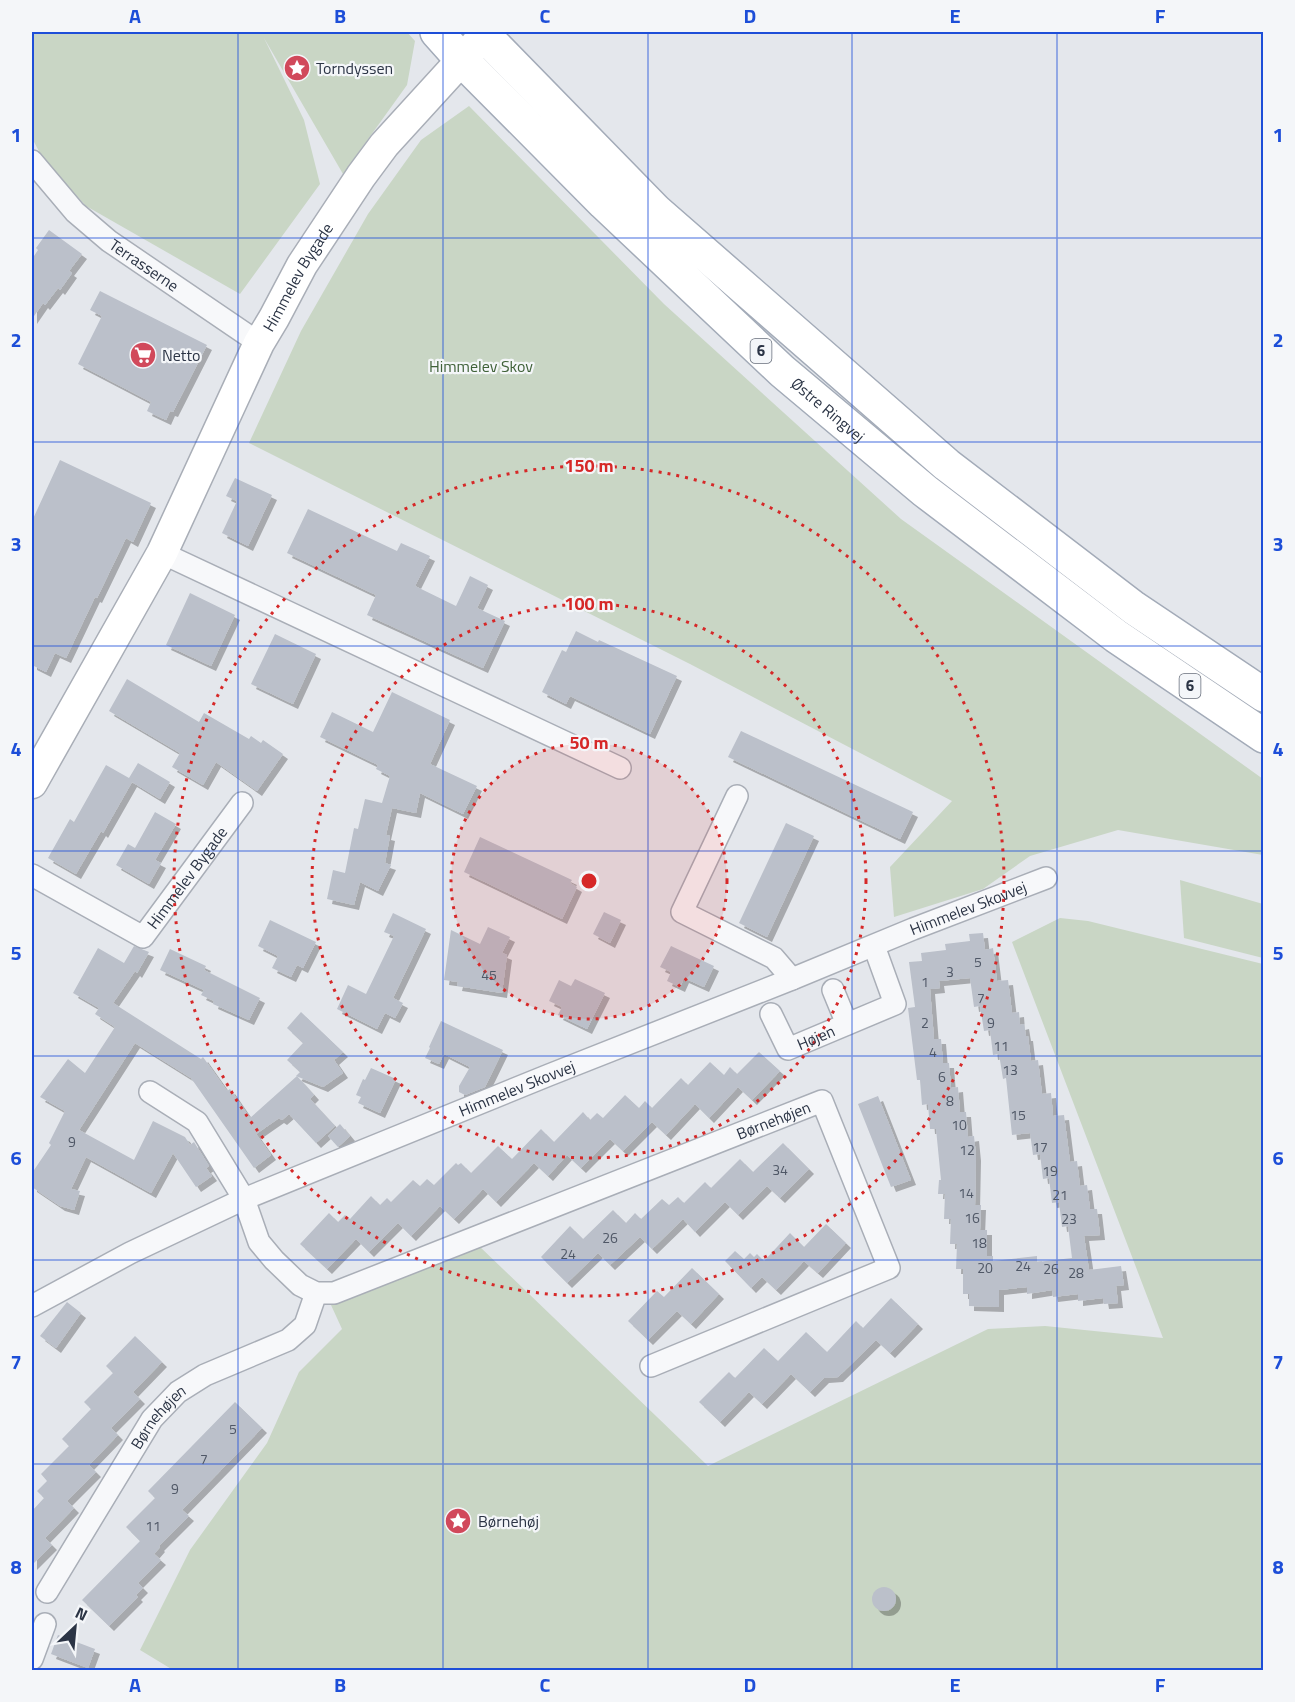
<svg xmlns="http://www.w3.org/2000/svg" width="1295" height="1702" font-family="'Titillium Web',sans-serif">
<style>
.green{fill:#c9d6c5}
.building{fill:#bbc0ca;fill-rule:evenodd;filter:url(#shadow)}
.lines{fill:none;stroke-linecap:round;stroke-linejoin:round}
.street-casing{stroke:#a9aeb7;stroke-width:24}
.secondary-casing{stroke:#a9aeb7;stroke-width:33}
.primary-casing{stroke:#a3abb8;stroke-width:36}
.street{stroke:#f7f8fa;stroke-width:21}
.secondary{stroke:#fff;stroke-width:30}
.primary{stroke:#fff;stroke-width:33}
.grid{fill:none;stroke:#1d4ed8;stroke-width:1.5;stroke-opacity:0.55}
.ring{fill:none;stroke:#d62828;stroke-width:3;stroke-dasharray:3 6}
.labels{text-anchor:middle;stroke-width:4.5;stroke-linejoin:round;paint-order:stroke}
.number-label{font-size:14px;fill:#4f5766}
.shield{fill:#f4f6f9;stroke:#676e7b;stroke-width:1.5}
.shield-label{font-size:15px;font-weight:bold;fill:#2b3445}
.poi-label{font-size:16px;fill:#2b3445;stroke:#f4f6f9;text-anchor:start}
.street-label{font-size:16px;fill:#2b3445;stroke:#f4f6f9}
.park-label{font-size:16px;fill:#3f6138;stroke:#f4f6f9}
.centre{fill:#d62828;stroke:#f4f6f9;stroke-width:3}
.ring-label{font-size:18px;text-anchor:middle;font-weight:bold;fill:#d62828;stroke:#f4f6f9;stroke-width:4.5;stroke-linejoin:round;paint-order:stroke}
.neatline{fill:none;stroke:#1d4ed8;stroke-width:2}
.grid-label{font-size:20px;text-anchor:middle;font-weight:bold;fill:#1d4ed8}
</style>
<defs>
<filter id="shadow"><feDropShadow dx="5" dy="5" stdDeviation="0" flood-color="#0004"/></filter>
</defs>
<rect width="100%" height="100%" fill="#e4e7ec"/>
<g class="green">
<path d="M32,32H407L415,41L407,85L343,174L264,38L304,120L320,184L240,294L86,206L43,159L32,138Z"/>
<path d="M469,106L664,304L901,519L1263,779V855L1118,830L1030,856L983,889L894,917L890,867L952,801L690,664L249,443L301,331L368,214L421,140Z"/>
<path d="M1180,880L1263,904V958L1184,938Z"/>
<path d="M1060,918L1088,921L1263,964V1670H173L140,1650L190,1550L267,1443L299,1372L342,1329L331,1305L478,1245L708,1466L988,1329L1045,1326L1163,1338L1012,942Z"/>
</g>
<g class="building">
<path d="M49,230L82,254L69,271L72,273L60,290L58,288L45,305L43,303L32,319V259L38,250L36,248Z"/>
<path d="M100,291L207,345L173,412L170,411L166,420L147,411L151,402L78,364L102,316L90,310Z"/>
<path d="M60,460L151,503L133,542L126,538L97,598L95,597L66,658L55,653L46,672L32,665V521Z"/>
<path d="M235,478L272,495L248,546L222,533L237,501L226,496Z"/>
<path d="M308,509L397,551L401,543L430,556L415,586L456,606L470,576L488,585L477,608L505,621L483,668L367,615L376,595L287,553Z"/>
<path d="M190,593L235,615L211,666L166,645Z"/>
<path d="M576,631L598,642L599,640L677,676L650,734L570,696L566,704L542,692L562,650L566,652Z"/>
<path d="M275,634L316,654L293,704L251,684Z"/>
<path d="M127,679L199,722L204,713L249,739L251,736L261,743L263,740L283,754L257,791L216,762L203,785L172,767L180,753L109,711Z"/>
<path d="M392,692L450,720L430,764L477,786L463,814L420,793L416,813L392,808L386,835L390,836L385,863L391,865L378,891L360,882L354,905L327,899L333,870L345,873L354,828L358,829L365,799L382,803L390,776L376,769L378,765L320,737L332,712L373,732Z"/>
<path d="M741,731L913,812L900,839L728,757Z"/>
<path d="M138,763L170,782L160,799L132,782L103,833L101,831L76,874L48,858L70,819L74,822L106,765L129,778Z"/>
<path d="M155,812L176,824L155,860L161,863L149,884L116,865L128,844L135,848Z"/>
<path d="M786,823L814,836L767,937L739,923Z"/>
<path d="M480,837L572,880L570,883L577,887L562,919L464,872Z"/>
<path d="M604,912L621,920L610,943L593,934Z"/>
<path d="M393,913L426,929L393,998L403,1003L395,1018L385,1013L377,1029L337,1009L348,985L366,994L394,936L384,932Z"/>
<path d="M270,920L316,942L303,968L297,965L291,977L272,968L278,956L258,946Z"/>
<path d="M488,927L510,937L502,953L507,955L502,993L457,986L458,982L444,980L451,930L480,944Z"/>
<path d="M983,933L985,950L993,948L997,981L1008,980L1012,1013L1019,1012L1020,1025L1024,1024L1026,1036H1028L1031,1061L1038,1060L1042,1094L1051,1093L1053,1116L1064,1115L1070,1162L1077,1161L1080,1186L1087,1185L1090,1209H1097L1100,1235L1084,1236L1089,1270L1121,1266L1124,1285L1116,1286L1118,1303L1104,1304L1103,1298L1078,1301V1294L1053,1297L1052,1290L1027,1294V1287L999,1290V1307L969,1306V1294H963V1269H956L957,1244H950L951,1219H944L945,1194H938L939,1180H941L936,1129H930L928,1104L922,1105L920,1080H917L908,1008L915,1007L909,962L922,961L921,953L946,950L945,944L970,941L969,934ZM970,978L974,1007L980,1006L984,1031L990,1030L993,1055L999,1054L1003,1079L1006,1078L1012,1135L1030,1133L1033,1155L1040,1154L1043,1179L1049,1178L1052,1203L1059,1202L1062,1227L1068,1226L1072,1258L1037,1262V1256L993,1261V1256H987V1230H980L981,1205H975L976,1156L974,1136L968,1137L966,1112H960L958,1087L951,1088L949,1063H943L941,1039H934L930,989L940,988L939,981Z"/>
<path d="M134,946L149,952L137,973L135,971L113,1003L201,1059L203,1057L227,1091L230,1089L250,1118L297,1076L314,1095L310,1099L335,1126L316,1143L289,1114L282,1120L279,1118L256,1134L271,1155L254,1168L191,1078L135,1043L79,1130L134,1160L153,1121L185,1137L190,1145L194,1142L209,1166L206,1168L212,1176L196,1187L173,1153L151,1193L86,1157L71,1189L80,1191L74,1210L60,1206L32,1187V1173L51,1145L49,1143L65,1111L40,1097L68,1059L85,1073L115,1027L95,1014L99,1008L73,993L98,948L124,963Z"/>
<path d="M671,946L714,966L704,987L684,978L680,987L667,981L671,972L660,967Z"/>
<path d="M170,949L206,966L204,970L260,998L249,1020L213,1004L214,1001L201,995L204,990L160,970Z"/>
<path d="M575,979L605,993L587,1029L558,1015L562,1007L549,1001L559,980L571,986Z"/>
<path d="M301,1012L343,1052L334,1060L343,1073L323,1087L296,1076L300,1072L287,1060L303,1043L287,1028Z"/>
<path d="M441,1021L503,1050L485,1087L465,1095L459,1092V1086L470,1067L444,1054L439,1064L425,1058L430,1048L429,1047Z"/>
<path d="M759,1052L780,1071L752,1100L738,1087L709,1118L695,1104L666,1135L652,1122L623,1151L610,1139L581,1168L567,1155L548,1176L534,1163L496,1202L483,1189L454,1219L440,1206L411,1236L398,1223L369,1252L356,1239L327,1269L300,1244L329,1213L338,1222L345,1215L350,1219L371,1196L380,1205L387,1198L391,1202L413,1180L420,1186L427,1179L434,1185L456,1163L458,1165L461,1163L471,1173L498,1146L512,1159L541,1129L554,1142L583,1112L590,1120L597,1113L603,1118L625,1095L639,1108L645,1101L652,1108L681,1078L688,1085L710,1062L724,1075L730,1067L737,1074Z"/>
<path d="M371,1068L396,1079L380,1113L358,1103L361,1097L356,1095L363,1079L365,1080Z"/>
<path d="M878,1096L911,1180L891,1187L858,1104Z"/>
<path d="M340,1124L350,1136L338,1147L328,1136Z"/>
<path d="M783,1143L809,1169L780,1198L767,1186L738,1215L725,1202L695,1232L683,1219L652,1249L640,1237L610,1265L598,1253L567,1283L541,1257L570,1226L583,1239L613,1210L626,1223L635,1213L641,1219L662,1199L669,1205L678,1197L684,1203L705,1182L711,1188L740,1159L753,1172Z"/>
<path d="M826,1224L846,1243L818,1273L804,1261L776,1290L762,1277L751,1288L725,1261L735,1251L744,1259L750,1253L754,1257L757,1254L764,1261L790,1233L804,1247Z"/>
<path d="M692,1268L719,1294L691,1324L677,1311L648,1340L628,1321L657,1291L664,1297Z"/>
<path d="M891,1298L918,1324L890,1353L876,1340L838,1377L824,1378L810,1392L791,1374L762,1404L749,1392L720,1422L699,1402L729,1372L735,1378L764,1348L778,1361L806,1332L827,1352L856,1321L863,1328Z"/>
<path d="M67,1302L81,1313L56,1348L40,1336Z"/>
<path d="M135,1336L162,1362L133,1392L140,1399L111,1428L118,1435L89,1465L96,1472L67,1501L74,1508L45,1538L52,1545L32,1565V1511L44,1498L37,1491L47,1481L41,1474L69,1446L62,1439L91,1409L84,1402L113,1373L106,1366Z"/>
<path d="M235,1402L262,1428L182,1510L189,1516L159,1546L160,1547L154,1554L161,1560L138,1583L143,1588L136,1595L138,1597L109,1626L82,1600L140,1541L126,1527L155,1498L148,1491Z"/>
<circle cx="884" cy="1599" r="12"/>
<path d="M58,1635L95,1649L88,1668L51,1654Z"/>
</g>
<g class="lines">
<defs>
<g id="street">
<path id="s1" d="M32,161L75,212L109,241L259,343"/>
<path d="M162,553L620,768"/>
<path d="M737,796L682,912L774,958L792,979"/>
<path id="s2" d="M32,875L143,937L242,803"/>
<path d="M833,990L847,1024"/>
<path id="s3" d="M771,1014L788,1049L895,1004L874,946"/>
<path id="s4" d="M150,1092L197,1122L244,1199L259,1242L274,1260L300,1285L316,1293H334L822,1101L889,1268L651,1366"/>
<path id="s5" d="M32,1306L130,1253L244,1199L549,1075L792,979L913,929L1046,878"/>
<path id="s6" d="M47,1592L152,1419L178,1392L205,1375L288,1340L305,1325L316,1293"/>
<path d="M32,1659L45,1624"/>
</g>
<g id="secondary">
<path id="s7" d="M32,783L162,553L259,343L274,318L302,265L361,176L384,145L478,42"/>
</g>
<g id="primary">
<path id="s8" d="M437,32L462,60L604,203L782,371L925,491L1116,636L1264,736"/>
<path d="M481,32L656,211L947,465L1134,608L1264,695"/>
</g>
</defs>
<use href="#street" class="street-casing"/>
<use href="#secondary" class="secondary-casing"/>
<use href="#primary" class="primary-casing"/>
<use href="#street" class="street"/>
<use href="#secondary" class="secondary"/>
<use href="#primary" class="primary"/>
</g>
<path class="grid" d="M238,32V1670M443,32V1670M648,32V1670M852,32V1670M1057,32V1670M32,238H1264M32,442H1264M32,646H1264M32,851H1264M32,1056H1264M32,1260H1264M32,1464H1264"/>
<circle cx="589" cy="881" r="138" fill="#d62828" fill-opacity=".12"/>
<g class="ring">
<circle cx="589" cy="881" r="138"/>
<circle cx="589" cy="881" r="277"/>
<circle cx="589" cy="881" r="415"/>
</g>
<defs>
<symbol id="sight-disc" viewBox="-11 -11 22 22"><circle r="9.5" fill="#d1495b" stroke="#f4f6f9"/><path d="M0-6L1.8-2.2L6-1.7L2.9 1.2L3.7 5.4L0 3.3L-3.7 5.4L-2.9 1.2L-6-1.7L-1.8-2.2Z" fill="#fff"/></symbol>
<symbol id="supermarket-disc" viewBox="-11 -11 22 22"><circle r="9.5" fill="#d1495b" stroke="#f4f6f9"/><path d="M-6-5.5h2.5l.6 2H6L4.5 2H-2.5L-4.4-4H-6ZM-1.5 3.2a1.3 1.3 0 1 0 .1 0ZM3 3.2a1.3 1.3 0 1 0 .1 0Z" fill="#fff"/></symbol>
</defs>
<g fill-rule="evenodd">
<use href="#sight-disc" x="282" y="53" width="30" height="30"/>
<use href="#supermarket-disc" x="128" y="340" width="30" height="30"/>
<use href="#sight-disc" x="443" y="1506" width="30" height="30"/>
</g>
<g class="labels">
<g class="number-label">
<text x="978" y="967">5</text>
<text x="950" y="977">3</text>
<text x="489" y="980">45</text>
<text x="925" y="987">1</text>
<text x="981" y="1003">7</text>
<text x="925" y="1028">2</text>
<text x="991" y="1028">9</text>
<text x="1001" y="1051">11</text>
<text x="933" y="1057">4</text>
<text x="1010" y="1075">13</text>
<text x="942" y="1082">6</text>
<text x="950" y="1106">8</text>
<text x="1018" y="1120">15</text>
<text x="959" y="1130">10</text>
<text x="72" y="1147">9</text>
<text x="1040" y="1152">17</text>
<text x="967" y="1155">12</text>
<text x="780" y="1175">34</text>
<text x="1050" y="1176">19</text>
<text x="966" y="1198">14</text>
<text x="1060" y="1200">21</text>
<text x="972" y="1223">16</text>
<text x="1069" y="1224">23</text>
<text x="610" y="1243">26</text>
<text x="979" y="1248">18</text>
<text x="568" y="1259">24</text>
<text x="1023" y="1271">24</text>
<text x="985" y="1273">20</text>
<text x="1051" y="1274">26</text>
<text x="1076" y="1278">28</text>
<text x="233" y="1434">5</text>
<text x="204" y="1464">7</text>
<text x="175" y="1494">9</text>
<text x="153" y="1531">11</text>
</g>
<g class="shield">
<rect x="750.5" y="339" width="21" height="24" rx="4.5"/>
<rect x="1179.5" y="674" width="21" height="24" rx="4.5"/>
</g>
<g class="shield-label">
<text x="761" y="356">6</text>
<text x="1190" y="691">6</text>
</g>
<g class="poi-label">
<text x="316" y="74">Torndyssen</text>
<text x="162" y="361">Netto</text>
<text x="478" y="1527">Børnehøj</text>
</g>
<g class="street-label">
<text dy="6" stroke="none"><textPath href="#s1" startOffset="154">Terrasserne</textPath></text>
<text dy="6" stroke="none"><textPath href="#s7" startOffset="572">Himmelev Bygade</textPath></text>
<text dy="6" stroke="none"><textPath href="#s8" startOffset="544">Østre Ringvej</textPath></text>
<text dy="6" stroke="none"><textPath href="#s2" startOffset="201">Himmelev Bygade</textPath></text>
<text dy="6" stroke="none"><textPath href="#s5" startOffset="1018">Himmelev Skovvej</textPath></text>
<text dy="6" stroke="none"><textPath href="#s3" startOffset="69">Højen</textPath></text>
<text dy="6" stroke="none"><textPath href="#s5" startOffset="532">Himmelev Skovvej</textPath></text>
<text dy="6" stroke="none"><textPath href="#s4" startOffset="759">Børnehøjen</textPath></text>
<text dy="6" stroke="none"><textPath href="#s6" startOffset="208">Børnehøjen</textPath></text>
</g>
<g class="park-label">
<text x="481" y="372">Himmelev Skov</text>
</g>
</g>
<circle cx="589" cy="881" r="9" class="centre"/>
<g class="ring-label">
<text x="589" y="472">150 m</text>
<text x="589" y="610">100 m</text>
<text x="589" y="749">50 m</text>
</g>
<rect width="1295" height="1702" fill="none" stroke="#f4f6f9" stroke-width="66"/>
<g transform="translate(75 1627) rotate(26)" stroke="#f4f6f9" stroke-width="4.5" paint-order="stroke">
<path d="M0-4.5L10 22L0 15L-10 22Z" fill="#2b3445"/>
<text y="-9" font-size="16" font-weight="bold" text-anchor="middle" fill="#2b3445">N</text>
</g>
<rect x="33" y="33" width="1229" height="1636" class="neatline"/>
<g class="grid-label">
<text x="135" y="23">A</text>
<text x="340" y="23">B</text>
<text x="545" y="23">C</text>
<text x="750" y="23">D</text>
<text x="955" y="23">E</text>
<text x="1160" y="23">F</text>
<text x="16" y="142">1</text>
<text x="1278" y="142">1</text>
<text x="16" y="347">2</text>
<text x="1278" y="347">2</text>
<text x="16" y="551">3</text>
<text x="1278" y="551">3</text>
<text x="16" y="756">4</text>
<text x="1278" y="756">4</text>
<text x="16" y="960">5</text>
<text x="1278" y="960">5</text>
<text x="16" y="1165">6</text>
<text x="1278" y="1165">6</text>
<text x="16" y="1369">7</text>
<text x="1278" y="1369">7</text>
<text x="16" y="1574">8</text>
<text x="1278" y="1574">8</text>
<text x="135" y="1692">A</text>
<text x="340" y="1692">B</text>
<text x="545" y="1692">C</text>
<text x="750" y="1692">D</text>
<text x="955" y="1692">E</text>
<text x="1160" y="1692">F</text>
</g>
</svg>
